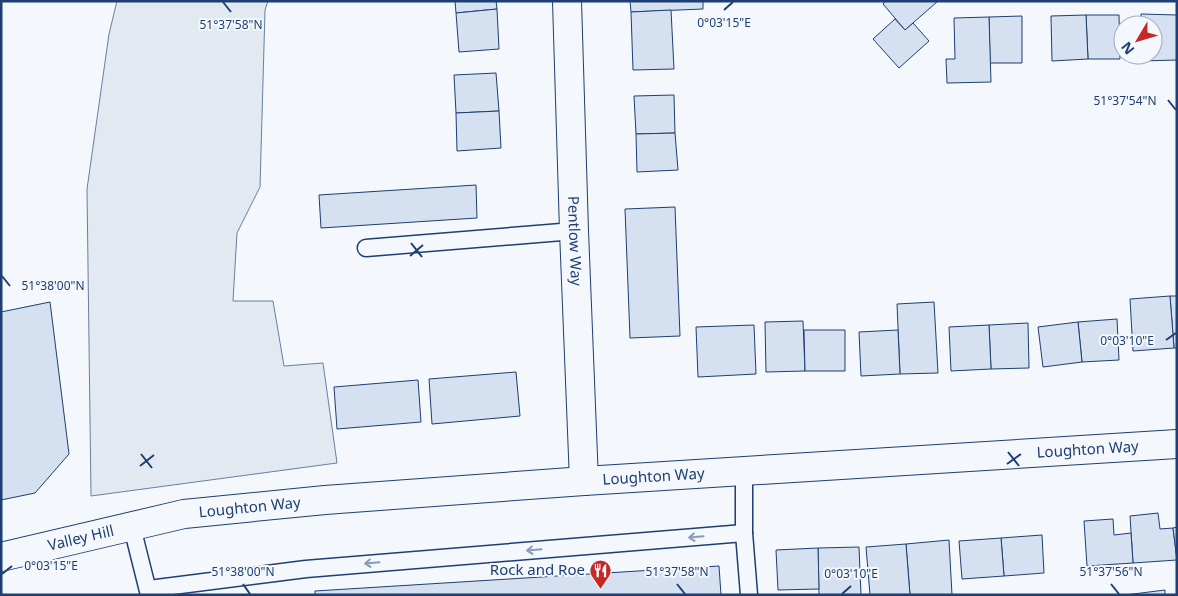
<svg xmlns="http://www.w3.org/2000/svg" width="1178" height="596" font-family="'Noto Sans',sans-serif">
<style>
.green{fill:#e3e9f0;stroke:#687fa3}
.building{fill:#d5e0f0;stroke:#1d3f73}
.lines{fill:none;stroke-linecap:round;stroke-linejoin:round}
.lane-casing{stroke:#1d3f73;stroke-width:19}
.street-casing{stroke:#1d3f73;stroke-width:30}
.secondary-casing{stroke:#1d3f73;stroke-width:30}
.lane{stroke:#f4f7fb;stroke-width:16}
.street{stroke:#f4f7fb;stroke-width:28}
.secondary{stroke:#f4f7fb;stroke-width:28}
.oneway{stroke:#889bb7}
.ticks{fill:none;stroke:#1d3f73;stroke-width:2}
.labels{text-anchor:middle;stroke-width:4;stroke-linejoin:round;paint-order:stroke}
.street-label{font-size:15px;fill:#1d3f73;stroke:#f4f7fb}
.poi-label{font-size:15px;fill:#1d3f73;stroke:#f4f7fb;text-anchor:end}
.ticks-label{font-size:12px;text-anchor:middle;fill:#1d3f73;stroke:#f4f7fb;stroke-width:4;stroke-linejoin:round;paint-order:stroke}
</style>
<rect width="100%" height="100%" fill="#f4f7fb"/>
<path class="green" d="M117,1H268L265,10L260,187L237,233L233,301H273L284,366L323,363L337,463L91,496L87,189L109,34Z"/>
<g class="building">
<path d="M455,1H496L497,9L456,13Z"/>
<path d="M630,1H703V9L631,12Z"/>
<path d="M886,1H938L905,30L883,4Z"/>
<path d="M497,9L499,49L459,52L456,13Z"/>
<path d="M671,10L674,69L633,70L631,12Z"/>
<path d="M1141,14L1177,15V60L1142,61V55H1153V25H1141Z"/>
<path d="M1086,15H1119L1120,59H1088Z"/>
<path d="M1086,15L1088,59L1052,61L1051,16Z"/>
<path d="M1022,16V63H990L989,17Z"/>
<path d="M989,17L991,82L947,83L946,59H955L954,18Z"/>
<path d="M895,19L905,30L913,23L929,41L899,68L873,39Z"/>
<path d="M496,73L499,111L456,113L454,75Z"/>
<path d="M674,95L675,133L636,134L634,96Z"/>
<path d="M499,111L501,148L457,151L456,113Z"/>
<path d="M675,133L678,170L637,172L636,134Z"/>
<path d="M476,185L477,218L321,228L319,195Z"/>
<path d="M675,207L680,336L630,338L625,209Z"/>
<path d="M1170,296H1177V348H1174Z"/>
<path d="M1170,296L1174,348L1133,351L1130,299Z"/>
<path d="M50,302L69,454L35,493L1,500V312Z"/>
<path d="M934,302L938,373L900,374L897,304Z"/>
<path d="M1117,319L1119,360L1082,362L1078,322Z"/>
<path d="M803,321L805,371L766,372L765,322Z"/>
<path d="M1078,322L1082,362L1043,367L1038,327Z"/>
<path d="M1028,323L1029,368L991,369L989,325Z"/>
<path d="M754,325L756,374L698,377L696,327Z"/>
<path d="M989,325L991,369L951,371L949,327Z"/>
<path d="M804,330H845V371H805Z"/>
<path d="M898,330L900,374L861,376L859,332Z"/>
<path d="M516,372L520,416L432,424L429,379Z"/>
<path d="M418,380L421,422L337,429L334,387Z"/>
<path d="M1158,513L1160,529L1173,528L1177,560L1133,563L1130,516Z"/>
<path d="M1113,519L1114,535L1131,533L1133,563L1087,566L1084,521Z"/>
<path d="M1177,527V560L1173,528Z"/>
<path d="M1042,535L1044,573L1004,576L1001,538Z"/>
<path d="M1001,538L1004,576L962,579L959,541Z"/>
<path d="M949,540L952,595H910L906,544Z"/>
<path d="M906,544L910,595H870L866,547Z"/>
<path d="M859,547L861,595H819L818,548Z"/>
<path d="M818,548L819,589L778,590L776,550Z"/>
<path d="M719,566L721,595H315V591Z"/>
<path d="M1165,590V595H1125Z"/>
</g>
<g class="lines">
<defs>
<g id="lane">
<path d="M366,248L574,231"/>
<path d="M744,470V533L749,595"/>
<path d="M132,527L149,595"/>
<path d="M149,589L306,569L744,533"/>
</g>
<g id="street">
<path id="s1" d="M567,1L574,231L584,481"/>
</g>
<g id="secondary">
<path id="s2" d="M1,557L184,514L325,500L584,481L1177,444"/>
</g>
</defs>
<use href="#lane" class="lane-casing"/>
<use href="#street" class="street-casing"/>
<use href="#secondary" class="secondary-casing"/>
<use href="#lane" class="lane"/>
<use href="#street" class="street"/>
<use href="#secondary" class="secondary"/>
</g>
<defs><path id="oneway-shaft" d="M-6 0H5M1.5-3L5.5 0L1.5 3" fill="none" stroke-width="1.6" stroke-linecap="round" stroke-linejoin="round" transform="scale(1.25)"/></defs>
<g class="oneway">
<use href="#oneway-shaft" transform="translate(696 537) rotate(175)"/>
<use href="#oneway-shaft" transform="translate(534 550) rotate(175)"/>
<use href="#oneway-shaft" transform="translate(372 563) rotate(175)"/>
</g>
<path class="ticks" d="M223,2L231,12M724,10L733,2M1168,100L1176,110M411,243L422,257M410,256L423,245M2,276L10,286M1166,340L1176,333M1008,452L1019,466M141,454L152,468M1007,464L1021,454M140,466L154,455M2,574L12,566M243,584L250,594M677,584L685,594M1111,584L1119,594M842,594L851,586"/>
<defs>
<symbol id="restaurant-pin" viewBox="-11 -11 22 30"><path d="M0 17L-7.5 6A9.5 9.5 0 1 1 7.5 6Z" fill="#c62828" stroke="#f4f7fb"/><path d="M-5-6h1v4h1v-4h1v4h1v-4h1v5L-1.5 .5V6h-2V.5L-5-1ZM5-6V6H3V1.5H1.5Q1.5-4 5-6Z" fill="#fff"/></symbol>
</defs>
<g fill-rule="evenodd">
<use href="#restaurant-pin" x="588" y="558" width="25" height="34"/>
</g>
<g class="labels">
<g class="street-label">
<text dy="5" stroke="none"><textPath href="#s1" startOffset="240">Pentlow Way</textPath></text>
<text dy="5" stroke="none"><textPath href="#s2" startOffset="1094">Loughton Way</textPath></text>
<text dy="5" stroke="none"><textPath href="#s2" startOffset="659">Loughton Way</textPath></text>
<text dy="5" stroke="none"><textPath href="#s2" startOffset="254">Loughton Way</textPath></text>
<text dy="5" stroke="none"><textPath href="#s2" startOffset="82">Valley Hill</textPath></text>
</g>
<g class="poi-label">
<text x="585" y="575">Rock and Roe</text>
</g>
</g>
<g class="ticks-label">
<text x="724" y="27">0°03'15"E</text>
<text x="231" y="29">51°37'58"N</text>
<text x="1125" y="105">51°37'54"N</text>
<text x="53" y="290">51°38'00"N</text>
<text x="1127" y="345">0°03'10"E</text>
<text x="51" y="570">0°03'15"E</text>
<text x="243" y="576">51°38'00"N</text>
<text x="677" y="576">51°37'58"N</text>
<text x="1111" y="576">51°37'56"N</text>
<text x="851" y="578">0°03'10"E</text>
</g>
<rect width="1178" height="596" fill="none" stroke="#1d3f73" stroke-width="5"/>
<g transform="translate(1138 40) rotate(232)"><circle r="24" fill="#f4f7fb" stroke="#9eadc5"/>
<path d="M0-4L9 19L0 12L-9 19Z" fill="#c62828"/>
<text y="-8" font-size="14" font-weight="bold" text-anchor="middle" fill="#1d3f73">N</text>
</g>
</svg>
